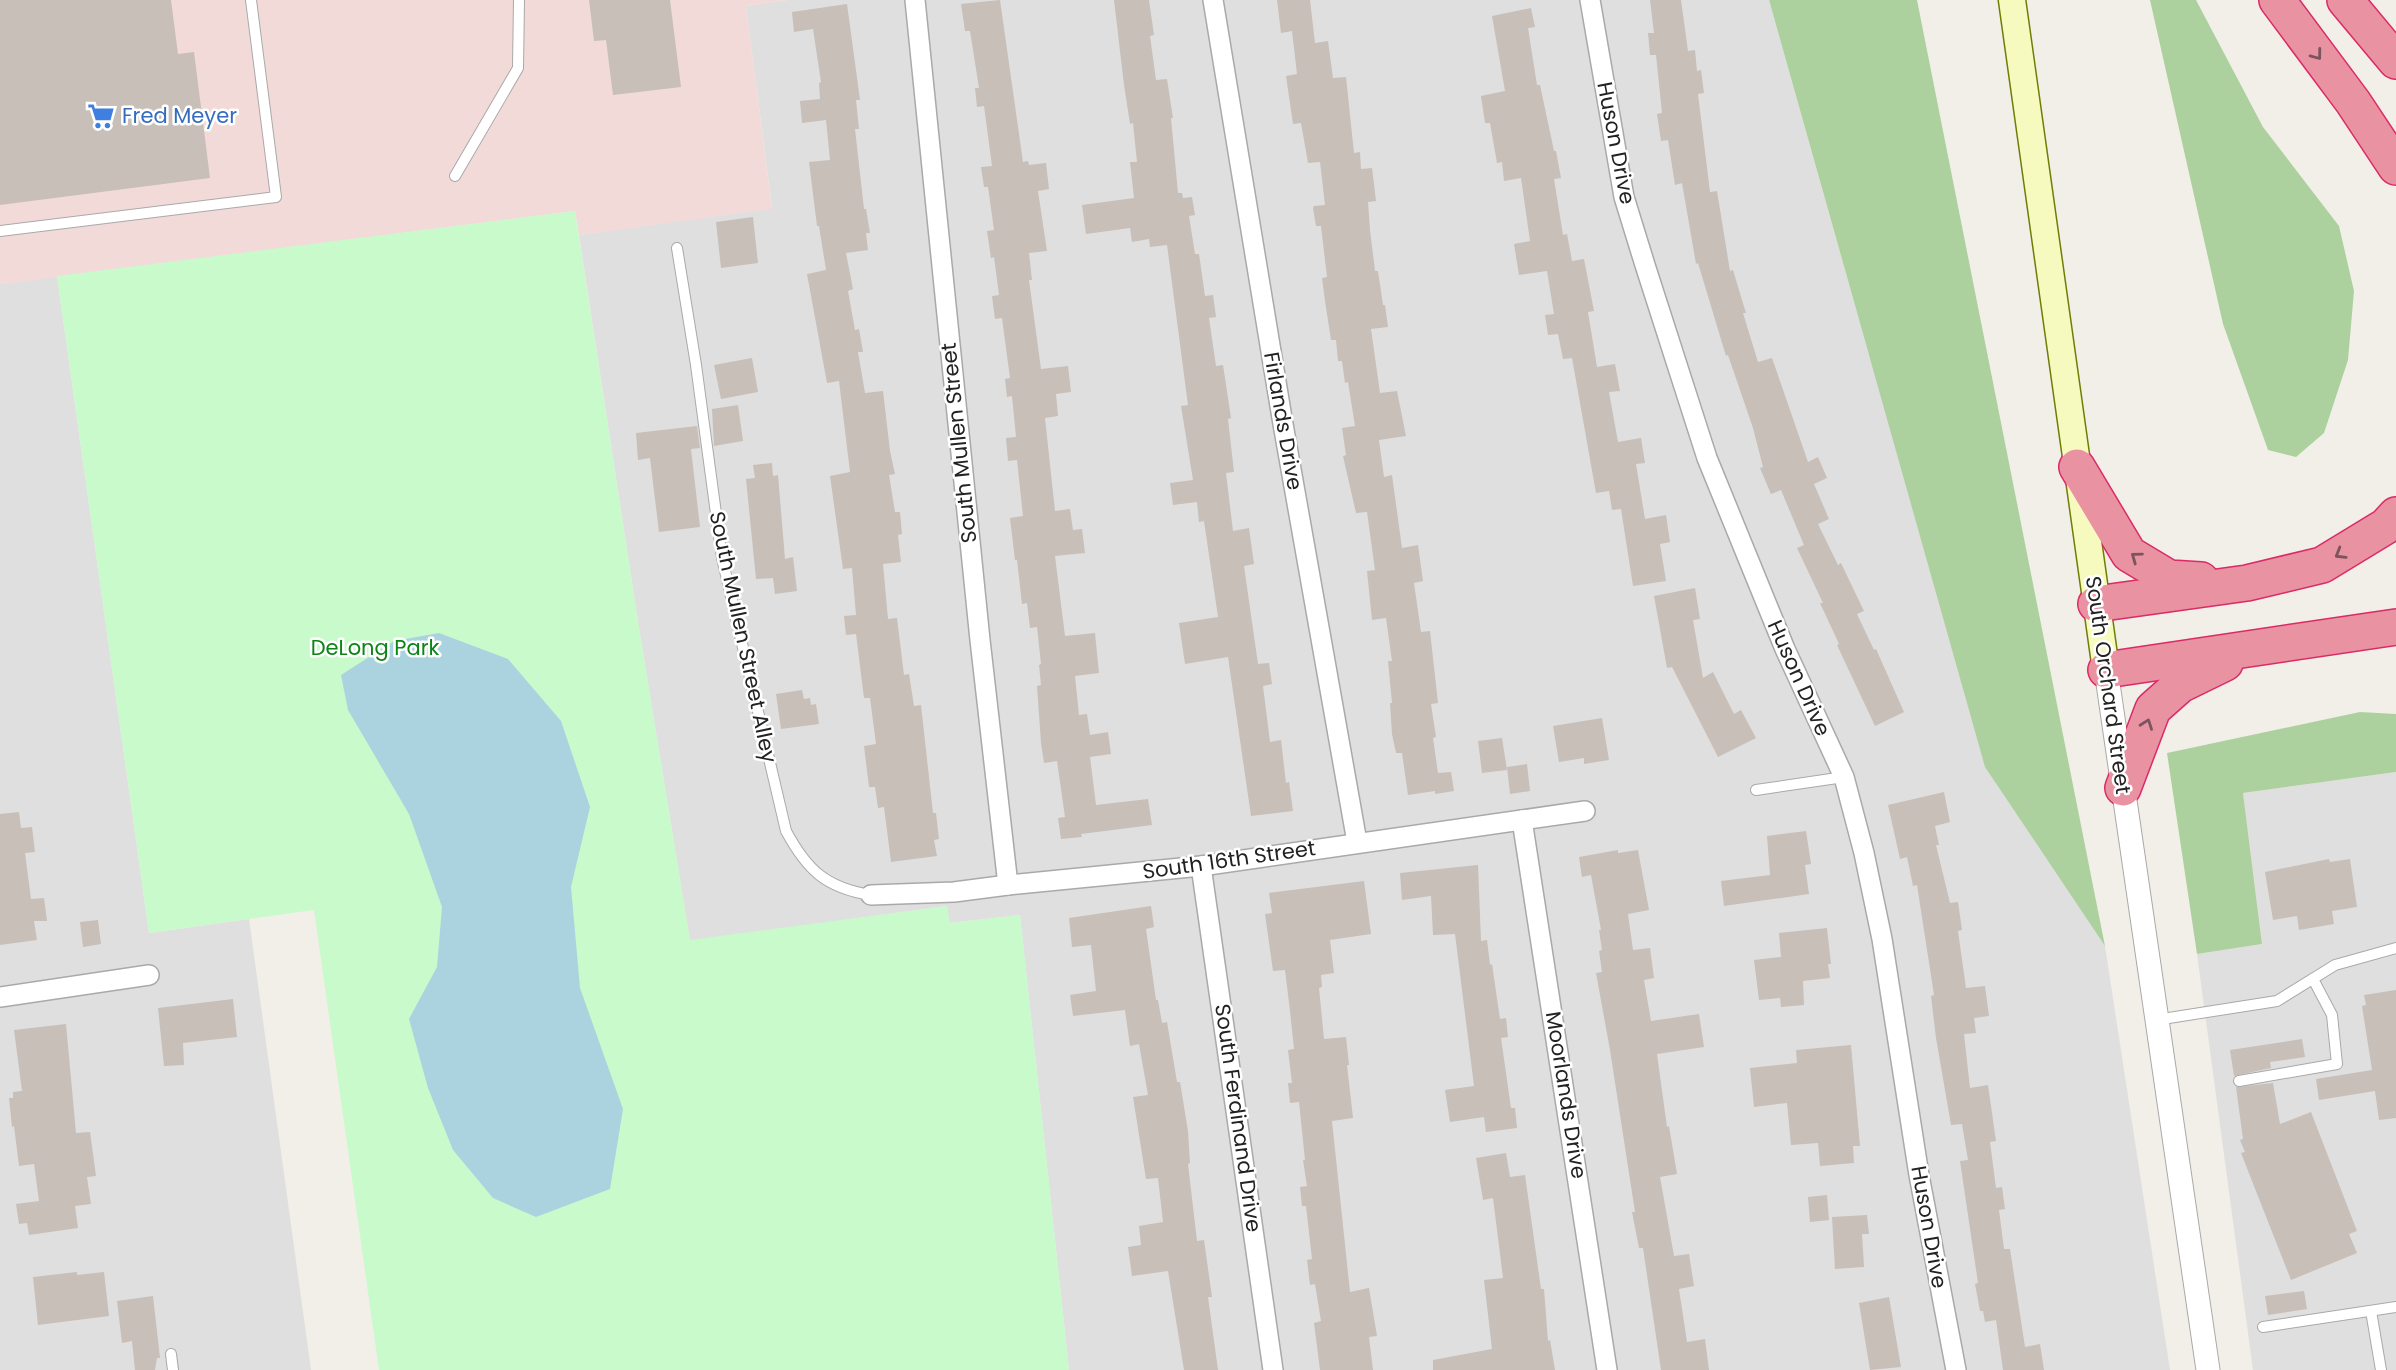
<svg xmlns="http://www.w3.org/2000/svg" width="2396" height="1370" font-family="Poppins,sans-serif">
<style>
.residential{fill:#e0dfdf}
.commercial{fill:#f2dad9}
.forest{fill:#add19e}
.park{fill:#c8facc}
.water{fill:#aad3df}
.building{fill:#c7bfb8}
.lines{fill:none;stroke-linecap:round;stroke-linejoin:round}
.service-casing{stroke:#a9a9a9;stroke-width:12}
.minor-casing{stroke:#a9a9a9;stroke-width:22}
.tertiary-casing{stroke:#a9a9a9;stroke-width:25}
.secondary-casing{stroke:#707d05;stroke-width:29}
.motorway-casing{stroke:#dc2a67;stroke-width:38}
.service{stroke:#fff;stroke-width:10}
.minor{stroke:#fff;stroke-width:19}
.tertiary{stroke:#fff;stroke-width:23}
.secondary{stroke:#f7fabf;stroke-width:26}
.motorway{stroke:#e892a2;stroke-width:35}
.oneway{stroke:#7b545c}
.labels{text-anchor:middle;stroke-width:5;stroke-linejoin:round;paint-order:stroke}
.shop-label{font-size:21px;fill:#366cbe;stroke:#fff;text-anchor:start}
.street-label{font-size:21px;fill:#222;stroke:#fff}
.park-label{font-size:21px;fill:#0c8416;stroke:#fff}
</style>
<rect width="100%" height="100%" fill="#f2efe9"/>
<g class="residential">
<path d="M788,0H1769L1868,352L2105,946L2170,1370H1069L1020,915L949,923L947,906L690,941L638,622L579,235L772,208L746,6Z"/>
<path d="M57,276L149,933L249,919L311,1370H0V284Z"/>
<path d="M2396,772V1370H2253L2197,954L2262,944L2243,793Z"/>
</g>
<path class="commercial" d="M0,0H788L746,6L772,209L579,235L575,211L0,284Z"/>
<g class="forest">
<path d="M1769,0H1917L2105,946L1985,767Z"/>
<path d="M2150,0H2196L2263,127L2339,226L2354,291L2348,360L2324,433L2296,457L2268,450L2223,324Z"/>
<path d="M2360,712L2396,714V772L2243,793L2262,944L2197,954L2167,753Z"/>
</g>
<path class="park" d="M575,211L638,622L690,940L947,906L950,923L1020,915L1069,1370H379L314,910L149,933L57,276Z"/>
<path class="water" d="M439,633L508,659L561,721L590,807L571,887L580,988L623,1109L610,1189L536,1217L493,1198L453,1150L428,1088L409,1019L437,967L442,907L409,814L348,710L341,675L394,641Z"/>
<g class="building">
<path d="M0,0H171L178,54L194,52L210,178L0,205Z"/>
<path d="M589,0H670L681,87L613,95L606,40L594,41Z"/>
<path d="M1000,0L1023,162L1028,161L1029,165L1046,163L1049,189L1038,191L1047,251L1029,253L1032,280H1029L1041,369L1068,366L1071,392L1056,394L1058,416L1045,418L1055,511L1070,509L1073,530L1082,529L1085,553L1055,556L1065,636L1095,633L1099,673L1075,676L1079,715L1087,714L1090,735L1108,732L1111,754L1090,757L1096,805L1148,799L1152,825L1081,834L1082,837L1061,839L1058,818L1065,817L1057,761L1044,763L1041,743L1037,686L1041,685L1039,665L1041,664L1037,627L1030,628L1027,603L1022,604L1017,560H1015L1010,518L1023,516L1017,460L1008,461L1006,438L1016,437L1012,396L1007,397L1005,379L1010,378L1002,318L995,319L992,296L999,295L994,257L991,258L987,231L994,230L988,187H984L981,167L992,166L984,106L977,107L975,88H979L970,31H965L961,4Z"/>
<path d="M1114,0H1149L1154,35L1150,36L1156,80L1167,79L1173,118H1171L1178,193H1182L1183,198L1192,197L1195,215L1189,216L1195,254H1199L1205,296L1213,295L1216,317L1209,318L1216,366L1223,365L1231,418L1228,419L1234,472L1226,473L1233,531L1249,528L1254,564L1244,566L1258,664L1269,663L1272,684L1263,686L1270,742L1281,740L1286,783L1289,782L1293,811L1251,816L1228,657L1185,664L1179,623L1218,617L1204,521L1199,522L1197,502L1173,505L1170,483L1193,480L1181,406L1188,405L1167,245L1150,247L1149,239L1132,242L1130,228L1086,234L1082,205L1134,198L1130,162H1137L1133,123L1130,124L1124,85Z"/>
<path d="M1277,0H1310L1315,43L1328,41L1333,78L1346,77L1354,153L1360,152L1361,169L1372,168L1376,201L1368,202L1370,230L1375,271H1378L1383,305H1385L1388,327L1371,329L1380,393L1397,391L1406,436L1379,440L1384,477L1392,475L1402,548L1418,545L1423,581L1414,583L1421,632L1430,631L1438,703L1431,704L1436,737L1433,738L1438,773L1451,772L1454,791L1435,794V791L1408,795L1402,753H1396L1392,734L1390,703H1392L1388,661H1392L1386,618L1372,620L1367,571L1375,570L1367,512L1356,513L1343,456L1346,455L1342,428L1355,426L1348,382L1345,383L1342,361H1338L1336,340H1331L1325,301L1322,278L1327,277L1321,226H1316L1313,208L1314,206L1325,205L1320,162L1308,163L1301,123L1293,124L1286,76L1297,74L1292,31L1281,33Z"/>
<path d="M1650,0H1681L1688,51L1695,50L1697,71L1701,70L1704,93L1698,94L1710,192L1717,191L1730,271L1733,270L1742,300L1746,313H1743L1758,362L1772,358L1808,462L1818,457L1827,478L1814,484L1829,519L1818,524L1838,565L1841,563L1864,611L1857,614L1874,650L1876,649L1904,712L1875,726L1837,645L1839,644L1820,603H1823L1797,548L1804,545L1781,490L1771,494L1760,468L1763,467L1753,428L1728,355L1726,356L1698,263L1696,264L1682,183L1675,185L1668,140L1661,141L1657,114L1662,113L1656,55H1650L1648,33H1654Z"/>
<path d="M847,4L860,100H856L859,129H855L864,209H866L870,233H866L868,250L846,253L853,289L848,291L855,330L859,329L863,352H858L865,393L883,391L890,451L895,474L889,475L895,512H900L902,534L898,535L901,562L883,564L888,619L897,618L904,675L909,674L914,706L921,705L933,813H936L939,839L934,840L937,856L891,862L884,807L878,808L875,787H869L864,746L876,744L870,698H864L856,634L846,635L844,616L856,615L852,568L843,569L830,476L850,472L839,381L827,383L807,274L826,270L819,226H817L809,162L830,160L826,120L802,123L800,101L820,99L819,83L821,82L813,29L794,32L792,12Z"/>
<path d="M1531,8L1535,27L1528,28L1537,85H1540L1554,151H1556L1561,178L1554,179L1563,235L1567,234L1572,261L1584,259L1594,311L1588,312L1597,367L1615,364L1620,391L1609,392L1618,442L1641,438L1645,463L1636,464L1645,519L1666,515L1670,542L1660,544L1666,581L1633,586L1621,509L1612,510L1609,491L1596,493L1572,358L1563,359L1558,334L1548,335L1545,315L1554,314L1547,271L1519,275L1514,244L1530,241L1521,178L1504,181L1502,162L1497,163L1490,123H1485L1481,96L1505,91L1492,16Z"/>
<path d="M753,217L758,263L721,268L716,222Z"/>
<path d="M752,358L758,392L721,399L714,365Z"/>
<path d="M738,405L743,441L714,446L712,409Z"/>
<path d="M697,426L700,448L691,449L700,527L659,532L650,458L638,460L636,433Z"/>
<path d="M772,463L773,476L778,475L785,559L793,557L797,591L775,594L773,578L756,579L746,479L755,478L753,465Z"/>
<path d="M1695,588L1700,619L1693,620L1703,678L1713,672L1734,714L1741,710L1756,738L1718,757L1672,667L1667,668L1654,596Z"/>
<path d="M802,690L804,699L810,698L811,705L816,704L819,724L781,729L776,694Z"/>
<path d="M1602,718L1609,760L1584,764V758L1559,762L1553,726Z"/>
<path d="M1502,738L1507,770L1482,773L1478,741Z"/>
<path d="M1527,764L1530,791L1510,794L1507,767Z"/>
<path d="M1944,792L1950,822L1935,826L1939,845H1936L1950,903L1958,902L1962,930L1958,931L1966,988L1985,986L1989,1016L1974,1018L1976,1033L1964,1034L1970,1088L1988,1085L1996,1141L1990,1142L1996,1188L2002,1187L2005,1209L1999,1210L2004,1249H2010L2025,1347L2040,1344L2044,1370H2003L1996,1320L1985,1322L1983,1311H1980L1975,1284L1978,1283L1960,1161L1968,1160L1962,1124L1951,1125L1936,1038L1931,996L1934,995L1917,885L1913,886L1907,857L1900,859L1888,805Z"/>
<path d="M19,812L21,828L32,827L35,852L25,853L31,899L44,898L47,921H34L37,940L0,945V814Z"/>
<path d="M1806,831L1811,864L1805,865L1809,894L1724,906L1721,881L1770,875L1767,836Z"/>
<path d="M1618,850V853L1638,850L1649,910L1628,914L1633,950L1650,948L1654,978L1644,980L1651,1021L1699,1014L1704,1047L1657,1054L1667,1127L1669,1126L1677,1174L1660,1177L1674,1256L1689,1254L1694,1286L1679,1289L1687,1342L1705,1339L1709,1370H1661L1643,1248H1639L1632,1212H1635L1610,1050L1596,973L1602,972L1599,951L1602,950L1599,930H1601L1591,875L1582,877L1579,857Z"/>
<path d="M2329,859L2330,862L2350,859L2357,907L2332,911L2334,924L2299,930L2297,916L2273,920L2265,872Z"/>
<path d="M1478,865L1481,941L1487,940L1490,965L1492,964L1500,1019L1506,1018L1508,1037L1501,1038L1511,1108H1515L1517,1128L1486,1132L1484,1117L1450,1122L1445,1090L1474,1086L1455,934L1433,935L1431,896L1402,900L1400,873Z"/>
<path d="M1364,881L1371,934L1330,940L1334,973L1321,975L1322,987L1319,988L1324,1039L1346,1037L1349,1065H1347L1353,1118L1332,1121L1350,1292L1369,1288L1377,1336L1369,1337L1373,1370H1320L1314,1323L1321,1321L1315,1284L1310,1285L1307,1260L1312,1259L1306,1206H1302L1300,1187L1307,1186L1303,1160H1305L1299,1102L1290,1103L1288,1083H1292L1288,1050L1294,1049L1290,1011L1285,970L1273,971L1265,914L1272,913L1269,893Z"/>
<path d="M1151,906L1154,927L1146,929L1156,1000H1158L1162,1023L1167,1022L1177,1082H1180L1188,1131L1190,1163L1188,1164L1197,1241L1204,1240L1212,1297H1208L1218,1370H1184L1168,1271L1132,1276L1128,1247L1141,1245L1139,1226L1163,1222L1158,1178L1146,1179L1133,1097L1148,1095L1139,1044L1130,1046L1125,1010L1073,1016L1070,995L1096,991L1091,945L1072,947L1069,918Z"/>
<path d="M98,920L101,944L83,947L80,922Z"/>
<path d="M1827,928L1831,964H1828L1830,978L1803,981L1804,1005L1781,1007L1780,998L1759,1000L1754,960L1781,957L1779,933Z"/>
<path d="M2396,990V1118L2379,1120L2375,1091L2319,1100L2316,1079L2372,1070L2362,1006L2366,1005L2364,995Z"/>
<path d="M233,999L237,1037L183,1043L184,1065L164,1066L158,1008Z"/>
<path d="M66,1024L76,1133L90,1132L96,1176L87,1177L91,1204L75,1206L78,1228L29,1235L27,1223L19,1224L16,1204L39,1201L34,1164L19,1166L14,1126L12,1127L9,1098H13V1092L22,1091L14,1030Z"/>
<path d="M2302,1039L2305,1057L2270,1062L2271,1068L2234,1076L2230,1050Z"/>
<path d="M1851,1045L1860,1146H1853L1854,1163L1820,1166L1818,1143L1791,1145L1787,1103L1754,1107L1750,1068L1797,1063L1796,1050Z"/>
<path d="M2273,1083L2280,1124L2311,1112L2357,1231L2349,1234L2357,1253L2291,1280L2241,1153L2245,1152L2240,1140L2243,1139L2236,1087Z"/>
<path d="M1506,1153L1510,1177L1525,1175L1541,1289H1544L1548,1341L1550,1340L1555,1370H1433V1360L1492,1349L1484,1280L1503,1278L1493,1198L1483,1200L1476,1158Z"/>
<path d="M1827,1195L1829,1220L1810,1222L1808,1197Z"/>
<path d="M1867,1215L1869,1234H1862L1864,1267L1835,1269L1832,1217Z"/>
<path d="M77,1272V1275L104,1272L109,1316L38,1325L33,1277Z"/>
<path d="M2304,1291L2307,1309L2268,1315L2265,1296Z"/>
<path d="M153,1296L160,1358H157L155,1370H135L132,1341L122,1343L117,1301Z"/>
<path d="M1889,1297L1901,1367L1870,1370L1859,1303Z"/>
</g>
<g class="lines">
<defs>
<g id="service">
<path d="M455,176L518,68L519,0"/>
<path d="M0,231L276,197L251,0"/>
<path d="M677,248L696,365L722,558L786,831C807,870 826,888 871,895"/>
<path d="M1756,790L1844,777"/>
<path d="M2156,1020L2277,1001L2335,965L2396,948"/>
<path d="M2239,1081L2337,1064L2332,1015L2313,979"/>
<path d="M2371,1311L2381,1370"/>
<path d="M2263,1327L2396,1307"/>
<path d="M171,1354L173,1370"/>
</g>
<g id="minor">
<path d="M915,0L980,640L1008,885"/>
<path d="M1213,0L1283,424L1357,842"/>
<path d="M1590,0L1624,197L1645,265L1707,458L1785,649L1844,777L1864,853L1882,939L1919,1175L1956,1370"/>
<path d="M1522,820L1607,1370"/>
<path d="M1201,866L1273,1370"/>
<path d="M871,895L954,892L1008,885L1201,866L1585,811"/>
<path d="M0,997L149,975"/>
</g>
<path id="tertiary" d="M2106,670L2208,1370"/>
<path id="secondary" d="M2012,0L2106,670"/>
<g id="motorway">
<path d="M2277,0L2353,102L2396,167"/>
<path d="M2345,0L2396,61"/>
<path d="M2077,467L2129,554L2169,578L2201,580"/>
<path d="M2096,604L2247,583L2322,565L2386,526L2396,515"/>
<path d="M2106,670L2396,627"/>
<path d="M2123,788L2153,709L2180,685L2225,663"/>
</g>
</defs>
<use href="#service" class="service-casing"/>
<use href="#minor" class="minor-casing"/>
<use href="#tertiary" class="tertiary-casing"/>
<use href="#secondary" class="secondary-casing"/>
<use href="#motorway" class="motorway-casing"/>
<use href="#service" class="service"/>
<use href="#minor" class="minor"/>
<use href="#tertiary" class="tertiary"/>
<use href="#secondary" class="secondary"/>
<use href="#motorway" class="motorway"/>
</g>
<defs><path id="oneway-chevron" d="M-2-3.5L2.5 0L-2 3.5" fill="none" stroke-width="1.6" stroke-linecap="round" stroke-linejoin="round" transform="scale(1.75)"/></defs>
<g class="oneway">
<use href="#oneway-chevron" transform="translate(2317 55) rotate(53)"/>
<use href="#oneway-chevron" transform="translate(2340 554) rotate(149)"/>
<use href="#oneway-chevron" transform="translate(2136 557) rotate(-144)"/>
<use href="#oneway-chevron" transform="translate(2147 724) rotate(-70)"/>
</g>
<defs>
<symbol id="supermarket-bare" viewBox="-9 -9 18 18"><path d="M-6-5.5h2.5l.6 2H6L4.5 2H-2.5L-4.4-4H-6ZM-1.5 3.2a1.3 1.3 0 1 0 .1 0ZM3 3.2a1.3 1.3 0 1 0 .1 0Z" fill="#3f7fe0" stroke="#fff" stroke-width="2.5" paint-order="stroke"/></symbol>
</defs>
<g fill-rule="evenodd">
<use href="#supermarket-bare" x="82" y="97" width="38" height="38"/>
</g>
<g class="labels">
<g class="shop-label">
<text x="122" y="123">Fred Meyer</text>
</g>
<g class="street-label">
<text transform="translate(1616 143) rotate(79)" y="7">Huson Drive</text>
<text transform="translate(1283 421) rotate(80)" y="7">Firlands Drive</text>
<text transform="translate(959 443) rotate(-96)" y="7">South Mullen Street</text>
<text transform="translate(743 637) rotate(78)" y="7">South Mullen Street Alley</text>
<text transform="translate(1799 678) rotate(66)" y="7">Huson Drive</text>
<text transform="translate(2108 685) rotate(82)" y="7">South Orchard Street</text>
<text transform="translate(1229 860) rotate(-8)" y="7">South 16th Street</text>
<text transform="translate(1566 1095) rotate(81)" y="7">Moorlands Drive</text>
<text transform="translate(1238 1118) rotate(82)" y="7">South Ferdinand Drive</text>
<text transform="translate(1929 1227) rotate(80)" y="7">Huson Drive</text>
</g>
<g class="park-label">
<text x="375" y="655">DeLong Park</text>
</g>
</g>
</svg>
